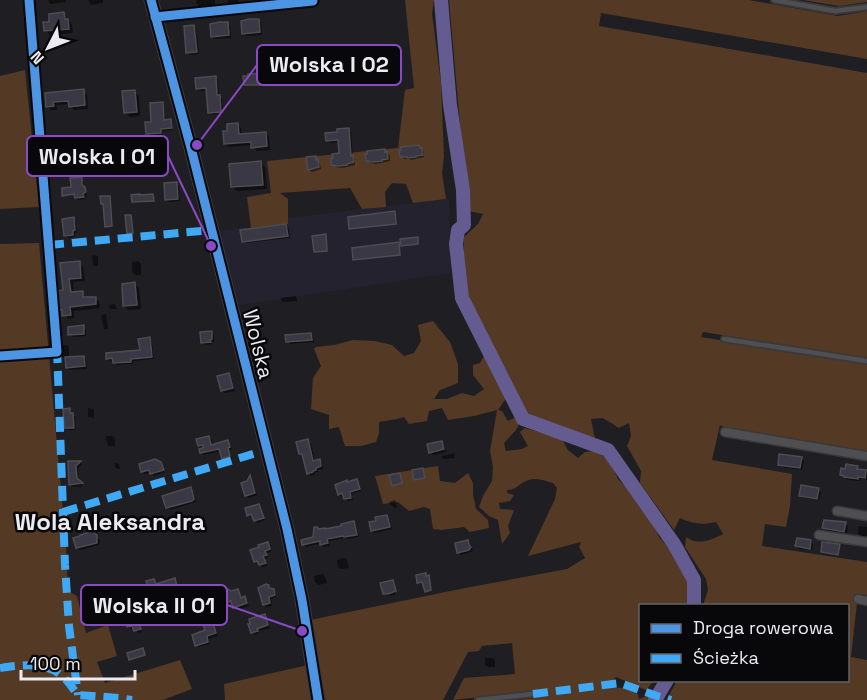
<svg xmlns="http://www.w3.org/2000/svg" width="867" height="700" font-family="'Space Grotesk',sans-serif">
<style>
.built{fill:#24222f}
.green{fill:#543924}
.shadow{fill:#0007}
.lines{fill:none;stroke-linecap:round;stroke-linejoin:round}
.river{stroke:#645b90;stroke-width:14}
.building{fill:#3a3844;stroke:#4d4c50;stroke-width:1.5}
.lane-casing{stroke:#3a3a3d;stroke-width:8}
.street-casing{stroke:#3a3a3d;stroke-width:11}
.secondary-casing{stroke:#3a3a3d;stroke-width:15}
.lane{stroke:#4f4f52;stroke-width:4.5}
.street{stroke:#4f4f52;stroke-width:8}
.secondary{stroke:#4f4f52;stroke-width:12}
.quiet{stroke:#3fa9f5;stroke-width:8;stroke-dasharray:15 8;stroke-linecap:butt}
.cycleway-casing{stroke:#08080b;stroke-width:13}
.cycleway{stroke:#4d94e3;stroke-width:9}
.labels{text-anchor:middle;stroke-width:5;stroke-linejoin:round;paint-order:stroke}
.street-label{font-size:21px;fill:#ebebf0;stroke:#08080b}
.quarter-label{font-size:24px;font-weight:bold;fill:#ebebf0;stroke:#08080b}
.leader{fill:none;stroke:#8c49c6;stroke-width:2}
.callout-dot{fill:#8c49c6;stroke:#08080b;stroke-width:2}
.callout{fill:#08080b;stroke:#8c49c6;stroke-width:2}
.callout-label{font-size:22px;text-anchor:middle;font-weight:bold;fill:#ebebf0}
</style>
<rect width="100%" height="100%" fill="#1f1f23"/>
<path class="built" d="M449,199L451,273L234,306L215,231L288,224V218Z"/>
<g class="green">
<path d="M405,0H434L432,14L441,83L444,157L442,173L446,199L413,203L406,184L392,183L385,192L386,207L362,209L350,188L280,193L288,199V224L251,228L247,197L271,193L267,161L398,148L405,90L414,88Z"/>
<path d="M449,0H749L838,16L867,11V59L601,13L599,26L867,73V358L703,332L701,337L867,364V451L725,428L720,425L712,460L792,474L790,506L786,527L765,524L762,546L867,562V595L858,594L851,657L867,660V700H666L677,681L848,680V606L703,605L708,590L706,579L685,547L686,537C698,546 711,540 723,534L716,522C702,525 693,524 680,518L674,530L640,483L641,471L627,446L631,436L629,423L619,428L603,418L591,419L595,439L527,415L466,299L463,269L464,237L478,224L483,214L469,211L467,175L462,146Z"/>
<path d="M803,0H867V2L839,6Z"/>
<path d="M25,70L39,207L0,209V76Z"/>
<path d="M39,243L63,512L65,518L68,591L77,596L86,633L108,625L117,656L97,662L105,683L180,660L192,689L163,700H0V244Z"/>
<path d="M433,321L450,342L458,364V383L440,390L434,399H447L462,393L474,396L484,389L473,375V365L480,363L484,356L507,397L498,410L502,411L508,421L516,417L520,423L516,430L504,443L506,451L522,449L528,446L520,432L525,428L562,439L568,450L578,458L585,452L595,451L609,460L618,479L630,491L640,508L652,521L659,537L671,550L691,564L698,582L699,594L695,605L640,606V680L654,681L646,690L616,677L606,688C621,688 623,686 638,694L639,699L646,696L658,700H517L535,698V691L453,700L464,678L515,674L512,643L482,646L479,651L468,652L443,700H322L310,620L460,589L567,569L585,558L579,547L581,542L528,556L555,499L557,488L553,483C543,480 534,476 524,482C516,486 518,489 507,490V493L514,495L510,501L499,503L500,509L514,510L508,526L510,533L502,544L498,520L489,516L479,507L483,496L492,481L493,467L490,451L497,410L474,416L448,420L442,408L429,411L427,421L409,424L404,417L397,419L379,422V433L376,442L361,446H345L339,427L329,429V415L311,409L313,378L321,366L314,349L316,347L334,345L353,340L375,341L392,345L404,356L414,353L421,341L418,325Z"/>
<path d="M438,466L440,481L455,483L468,473L473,483V494L476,509L488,520L489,528L470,532L464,527L442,530L433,529L430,509L424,507L409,511L398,502L383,504L375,476Z"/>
<path d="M308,665L313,700H225L224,684Z"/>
</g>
<g class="shadow">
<path d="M48,0H65L66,2L50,4Z"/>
<path d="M88,0H103V3L91,5Z"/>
<path d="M196,0H215V5L199,6L196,3Z"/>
<path d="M228,0H238L239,5L232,6L228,2Z"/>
<path d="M64,14L72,25L73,33L50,35L46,31L51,23Z"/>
<path d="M258,20L261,23L262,35L246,36L243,33Z"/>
<path d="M227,24L230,26L231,38L215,39L213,37Z"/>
<path d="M193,27L196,29L199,54L190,55L188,52Z"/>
<path d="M215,78L218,80L219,96L222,99L223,114L212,115L210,112L208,90L200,91L198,88Z"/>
<path d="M83,91L87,95L88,109L74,110L70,106V104L56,105L57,110H51L47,106L46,95Z"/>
<path d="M134,92L139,96L140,116L130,117L126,113Z"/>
<path d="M162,103L164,106L166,121H170L173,123V130L162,131L163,135L150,136L147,133Z"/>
<path d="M238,125L241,128L242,135L266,133L269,137L270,150L256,151L253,145L229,147L226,144Z"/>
<path d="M349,130L351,132L353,157L355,159V165L342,168L336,167L333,164L341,154L339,142L330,143L327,140Z"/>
<path d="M419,146L424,152V157L411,160L410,159H404L402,157Z"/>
<path d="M385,150L390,156V161L376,164L370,163L367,160Z"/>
<path d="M315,158L320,164L321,169L312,172L309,170Z"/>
<path d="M260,163L265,167L267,189L237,191L232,187Z"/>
<path d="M81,179L83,181L84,188L87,191V194L85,199L78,200L76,196L66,197L82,195L73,188Z"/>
<path d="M176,183L179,186L180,201L169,202L167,199Z"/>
<path d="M74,219L76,222L77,232L75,233V237L68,238L65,235Z"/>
<path d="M286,225L289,228L290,238L246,243L243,241Z"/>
<path d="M399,245L400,255L355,260Z"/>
<path d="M92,255L98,256V266H93Z"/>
<path d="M138,261L141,264V275H135L132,272V262Z"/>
<path d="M79,263L83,267L85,281L73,282L74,293H82L86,298H95L99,302L100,308L74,311V318L68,319L61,310L65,292L62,264Z"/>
<path d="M134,284L139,288L141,309L128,310L124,306Z"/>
<path d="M296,296L297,301L282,302L281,298Z"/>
<path d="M115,304L117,309H110L109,305Z"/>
<path d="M106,314L108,329H104L101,315Z"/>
<path d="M83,327L86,329V336L73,337L70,334Z"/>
<path d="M258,332L260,335L261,341H252L249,339L248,333Z"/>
<path d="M211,333L214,335V342H212V344L205,345L202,342Z"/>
<path d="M311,334L313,337L314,342L290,344L287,341Z"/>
<path d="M149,339L152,342L154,359L133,361V364L117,365L114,361H110L108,358L141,351Z"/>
<path d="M59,345H67L69,348V358L84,357L86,360L87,369L70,370L67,368L66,357H62L59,355Z"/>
<path d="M229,374L231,377L235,391L225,393L222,391Z"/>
<path d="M88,408L94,409V418L88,417Z"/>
<path d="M69,410L75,417L76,430H68L65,427Z"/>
<path d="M106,436H112L115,438V446H109L107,444Z"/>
<path d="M209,437L212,440L213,446L227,442L230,444L232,450H229L232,459L226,460L223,458L221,451L204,455L201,453L203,449L199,446Z"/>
<path d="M308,441L311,444L315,462L319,461L322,463L323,469L318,470V472L314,473L315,475L311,476L308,473L303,456L300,454Z"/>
<path d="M442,442L444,445L446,452L433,455L430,452Z"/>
<path d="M454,453L455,458L443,459L442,456Z"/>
<path d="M801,459L804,461L802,470L782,467L779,464Z"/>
<path d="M80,462L82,464L78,469L79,482L83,486L73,487L70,485L69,463Z"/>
<path d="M115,463L119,464L120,469L115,468Z"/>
<path d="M160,463L163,466L165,472L154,476L151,472L145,474L143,471Z"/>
<path d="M857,467L867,473V480L861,479L860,481L848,480L841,475Z"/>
<path d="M250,478L252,480L257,495L249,498L246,495L248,482Z"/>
<path d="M356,481L359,483L361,491L351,494L353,500L348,501L344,496L342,497L339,494L348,483Z"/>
<path d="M190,489L193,492L196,502L170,510L167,507Z"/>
<path d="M818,490L821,493L819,500L803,498L800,495Z"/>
<path d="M395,500L397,507L395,508L390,504L389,502Z"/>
<path d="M259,505L261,508L265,520L258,523L254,516L251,517L248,515Z"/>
<path d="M387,516L389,519L392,529L375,533L372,531L371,523L378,522Z"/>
<path d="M354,523L356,525L359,537L348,539L346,538L329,541L330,546L324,547L321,543L306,547L303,544L314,538L319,530L343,527Z"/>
<path d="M845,524L848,526L847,534L827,530L824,528Z"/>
<path d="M859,526L867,527V537L860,536L858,533Z"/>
<path d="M96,535L100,541L99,545L80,550L77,547Z"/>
<path d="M810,541L813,544L812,550L799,549L797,546Z"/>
<path d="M468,542L473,550L471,552L461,555L458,552Z"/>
<path d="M267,544L270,546L271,552L267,553L268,557L265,558L267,566L263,567L259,563H258L255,561Z"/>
<path d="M344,558L347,560L349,568L341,569L338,567L337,560Z"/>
<path d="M323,574L325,577L327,583L318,585L315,582L314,576Z"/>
<path d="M154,580L157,585L174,580L177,583L179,588L154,596L151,594Z"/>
<path d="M393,582L395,595L387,596L384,594Z"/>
<path d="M268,587L276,593V597L271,599L272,606L267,607L264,604Z"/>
<path d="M238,591L242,599L244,598L247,601L249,606L237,610L229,601Z"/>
<path d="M211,598L214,605L209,606L218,636L208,639L210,644L199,647L197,645L207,631L197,607Z"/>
<path d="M134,615L137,617L142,632L138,633L134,628L131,629L128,627Z"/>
<path d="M264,616L267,619L270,628L259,631V633L255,635L252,632Z"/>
<path d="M485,658H492L495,660V667H488L485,665Z"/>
</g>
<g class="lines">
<g class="river">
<path d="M441,0L450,105L463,190L464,225L458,230L456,244L462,298L523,419L608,450L674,544L694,580V606"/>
<path d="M655,700L667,680"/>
</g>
</g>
<g class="building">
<path d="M64,12L65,19H68L69,29L44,31L43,22H49V14Z"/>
<path d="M249,19H259L260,32L242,34L241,21Z"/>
<path d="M219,22H228L229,35L211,37L210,24Z"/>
<path d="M194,25L197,52L186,53L184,26Z"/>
<path d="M266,73L267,83H261V85H244L243,76H248V74Z"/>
<path d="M216,76L217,95H220L221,112L208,113L206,88L196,89L195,78Z"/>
<path d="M84,89L85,105L69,107L68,101L53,102L54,106L46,107L45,93Z"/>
<path d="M135,90L137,112L124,113L122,91Z"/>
<path d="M163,102L164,120L171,119L172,128L161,129V133L146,134L145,122H151L150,103Z"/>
<path d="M238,123L239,134L266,132L267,146L251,148V142L224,144L223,131H227V124Z"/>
<path d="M349,128L351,156L353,155L354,162L347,164V165L338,166L331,165V158H333L332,154L339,153L338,140L326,141L325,133L337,132V129Z"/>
<path d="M419,145L420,148H422L423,155L416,156V157L407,158V157H400L399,150H401V147Z"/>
<path d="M385,149V152L387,151L388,159L382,160V161L373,162L366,161L365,154H367V151Z"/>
<path d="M316,156V160L318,159L319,167L308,170L306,157Z"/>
<path d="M261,161L263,185L231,187L229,164Z"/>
<path d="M82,177V185L85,187L86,192L83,194L84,197L75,198L74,194L62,196V188L71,187L70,178Z"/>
<path d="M177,182L178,199L165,200L164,183Z"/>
<path d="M140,194V195L153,194L154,201L132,202L131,195Z"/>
<path d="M100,196H110L112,226L105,227L103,204H101Z"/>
<path d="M395,211L396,224L349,229L348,217Z"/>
<path d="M125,215H131L133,233L127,234Z"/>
<path d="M74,217L75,230L73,231V235L64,236L62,219Z"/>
<path d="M286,224L288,236L242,242L240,230Z"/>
<path d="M326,234L327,251L314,252L312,236Z"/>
<path d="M418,237V244L401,246L400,239Z"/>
<path d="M399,242L400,255L353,260L352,248Z"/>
<path d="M80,261L81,278L69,279L71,292L83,291V297H96V304L70,307L71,315L62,316V310H59L57,291L63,290L60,263Z"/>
<path d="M135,282L137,305L123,306L122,284Z"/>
<path d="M84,325V334L68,335V327Z"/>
<path d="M212,331V339L210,340L211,342L201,343L200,332Z"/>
<path d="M311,333L312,340L286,342L285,335Z"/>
<path d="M150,337L152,357L131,359V362L113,363L112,358L106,359V353L140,350L138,339Z"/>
<path d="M84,356L85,366L66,368L65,357Z"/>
<path d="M229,373L233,388L221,391L217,376Z"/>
<path d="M70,408V413H73L74,428H64L63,409Z"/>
<path d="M209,436L211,445L228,440L230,447L228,448L230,456L222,459L219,449L200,453L199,449L203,448V445L198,446L196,439Z"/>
<path d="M308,439L313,461L320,459L321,466L316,468V470L313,471V472L307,474L302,454H299L296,442Z"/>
<path d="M442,441L444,449L429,453L427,444Z"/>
<path d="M779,454L802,457L800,468L778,465Z"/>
<path d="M155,459L161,462L164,470L150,474L149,470L141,472L139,464Z"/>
<path d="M68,461H81L76,466L77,478L83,483L69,485Z"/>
<path d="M846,464L858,466L857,469L866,470L865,478L858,477V479L844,477V476L840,475L841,468L845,469Z"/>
<path d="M423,468L425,478L414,480L412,470Z"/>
<path d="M400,473L402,483L392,486L389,475Z"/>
<path d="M250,475L255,493L245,496L241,483L247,481Z"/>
<path d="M357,479L360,489L350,492L351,498L344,499L342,493L338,495L335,485L347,480V482Z"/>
<path d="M801,485L819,488L817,499L799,496Z"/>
<path d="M191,487L194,499L192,501L166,508L162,496Z"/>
<path d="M259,504L264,518L254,521L251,514L247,516L245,508Z"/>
<path d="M387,515L390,527L371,531L369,522L376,521L375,517Z"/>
<path d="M824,520L846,522L844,532L822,528Z"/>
<path d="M354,521L357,535L344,537L343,536L327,539L328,543L320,545V541L302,545L301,540L313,537L314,527H317L319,529L325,528V529L341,526V524Z"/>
<path d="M94,531L95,534L97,535V543L76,548L73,538L80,536V535Z"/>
<path d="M797,538L811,540L810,549L795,546Z"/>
<path d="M468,540L469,545L471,547L469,550L457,553L455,543Z"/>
<path d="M268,542L270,549L265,551L267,555L263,556L266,563L259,565L257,561L254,562L250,550L259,547L258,545Z"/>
<path d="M822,542L840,544L838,555L821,552Z"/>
<path d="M426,573V576L429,575L431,590L425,592L422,582L417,583L416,575Z"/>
<path d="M175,578L177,586L150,594L146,581L154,579L156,584Z"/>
<path d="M393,580L396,591L388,594H383L380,583Z"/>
<path d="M266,584L269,585V588L274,589L275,595L269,597L270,603L263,605L258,588Z"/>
<path d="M228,589L231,591L238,589L241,598L245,596L247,603L233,608L231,601L228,602L226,594Z"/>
<path d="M211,596L213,602L208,604L216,633L207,636L208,642L195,646L192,635L205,630L195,606L202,603L201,599Z"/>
<path d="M135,613L141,629L134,631L132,626L127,627L123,617Z"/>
<path d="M265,614L268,625L257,629L258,631L251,633L248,624H250L249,619Z"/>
<path d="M143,648L145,655L129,660L127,653Z"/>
</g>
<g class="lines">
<defs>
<g id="lane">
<path d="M774,0L835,11L867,7"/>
<path d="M724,339L867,361"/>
<path d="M478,700L533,694"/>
</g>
<g id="street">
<path d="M155,17L313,1"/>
<path d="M725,432L867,456"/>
<path d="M837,511L867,516"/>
<path d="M819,535L867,542"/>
<path d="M858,599L867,601"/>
</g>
<path id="secondary" d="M151,0L191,148L287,529L302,600L318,700"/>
</defs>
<use href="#lane" class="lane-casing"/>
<use href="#street" class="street-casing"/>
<use href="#secondary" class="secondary-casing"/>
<use href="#lane" class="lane"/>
<use href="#street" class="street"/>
<use href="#secondary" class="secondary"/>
<g class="quiet">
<path d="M49,245L211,230"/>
<path d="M57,348L65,565L69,626L78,695"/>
<path d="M63,512L266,450"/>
<path d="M0,668C21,665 47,661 63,677C69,682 73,689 78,695L119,698L132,700"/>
<path d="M533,694L620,683L657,696L671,700"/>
</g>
<defs>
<g id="cycleway">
<path d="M151,0L191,148L287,529L302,600L318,700"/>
<path d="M155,17L313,1"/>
<path d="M0,356L57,352L29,0"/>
</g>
</defs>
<use href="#cycleway" class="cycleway-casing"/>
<use href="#cycleway" class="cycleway"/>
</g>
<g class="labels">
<g class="street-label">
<text transform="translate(258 344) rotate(76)" y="7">Wolska</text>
</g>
<g class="quarter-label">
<text x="110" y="530">Wola Aleksandra</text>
</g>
</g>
<path class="leader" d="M197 145L257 65M211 246L168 156M302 631L227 605"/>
<g class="callout-dot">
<circle cx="197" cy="145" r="6"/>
<circle cx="211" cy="246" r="6"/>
<circle cx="302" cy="631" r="6"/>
</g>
<g class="callout">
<rect x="257" y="45" width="144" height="40" rx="6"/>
<rect x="27" y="136" width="141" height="40" rx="6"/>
<rect x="81" y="585" width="146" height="40" rx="6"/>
</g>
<g class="callout-label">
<text x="329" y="72">Wolska I 02</text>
<text x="97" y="164">Wolska I 01</text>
<text x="154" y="613">Wolska II 01</text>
</g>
<rect x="639" y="604" width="210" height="78" fill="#08080b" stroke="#636367" stroke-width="1.5"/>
<rect x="651" y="624" width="30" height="9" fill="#4d94e3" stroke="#636367" stroke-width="1.5"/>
<text x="693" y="634" font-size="18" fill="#ebebf0">Droga rowerowa</text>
<rect x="651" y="654" width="30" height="9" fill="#3fa9f5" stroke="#636367" stroke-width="1.5"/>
<text x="693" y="664" font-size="18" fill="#ebebf0">Ścieżka</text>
<g transform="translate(48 48) rotate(228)" stroke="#08080b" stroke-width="4.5" paint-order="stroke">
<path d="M0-4.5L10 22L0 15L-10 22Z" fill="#ebebf0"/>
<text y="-9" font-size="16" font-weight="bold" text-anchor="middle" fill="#ebebf0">N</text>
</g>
<path d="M21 670v9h114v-9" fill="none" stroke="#ebebf0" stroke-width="3"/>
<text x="30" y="670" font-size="18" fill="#ebebf0" stroke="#08080b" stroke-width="4.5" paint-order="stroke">100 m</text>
</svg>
